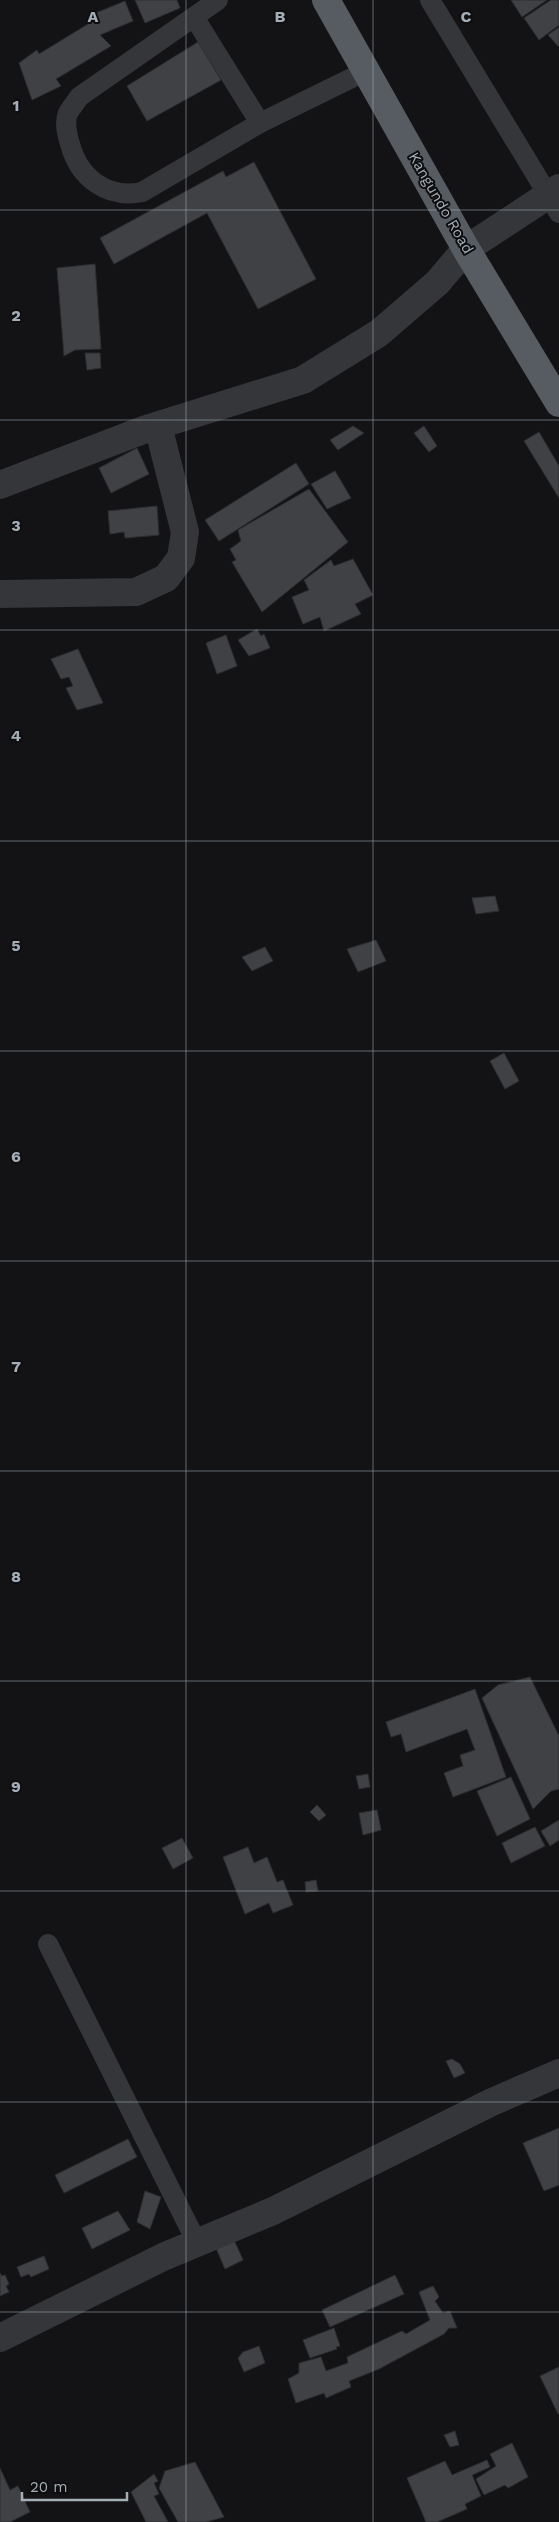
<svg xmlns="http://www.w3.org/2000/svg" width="559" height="2522" font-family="'Work Sans',sans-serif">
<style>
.building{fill:#3f4145;stroke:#2d2e31}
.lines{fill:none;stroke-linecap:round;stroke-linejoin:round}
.service{stroke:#34363a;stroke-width:20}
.minor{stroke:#34363a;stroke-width:28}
.trunk{stroke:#575c62;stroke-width:28}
.grid{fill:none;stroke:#a4aeb6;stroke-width:1;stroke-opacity:0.55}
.labels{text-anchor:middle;stroke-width:4;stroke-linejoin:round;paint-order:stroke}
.street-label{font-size:15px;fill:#a4aeb6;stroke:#0e0e10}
.grid-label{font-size:16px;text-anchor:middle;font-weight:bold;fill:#a4aeb6;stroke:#0e0e10;stroke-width:4;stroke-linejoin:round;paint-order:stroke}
</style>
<rect width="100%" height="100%" fill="#131315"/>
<g class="building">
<path d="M135,0H177L180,8L145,23Z"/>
<path d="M511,0H547L522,17Z"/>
<path d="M551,0H559V25L539,40L524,18Z"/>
<path d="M125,1L133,21L100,35L111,46L56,79L61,86L32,100L19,63L37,50L39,54L93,21L91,15Z"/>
<path d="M559,27V46H558L548,35Z"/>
<path d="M198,42L221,80L147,121L127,86Z"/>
<path d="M254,162L316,279L258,309L207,213L114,264L100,238L223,171L226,177Z"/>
<path d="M95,264L101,349L75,350L64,356L57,268Z"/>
<path d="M85,353H100L101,368L87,370Z"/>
<path d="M353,426L364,433L338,450L330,440Z"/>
<path d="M424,426L437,446L429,452L414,433Z"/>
<path d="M539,432L559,466V498L524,441Z"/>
<path d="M137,448L149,474L111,493L99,468Z"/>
<path d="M296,463L309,484L219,541L205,520Z"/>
<path d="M335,471L351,498L327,509L311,484Z"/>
<path d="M309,489L348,542L262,612L232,562L236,560L230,549L241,541L238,530Z"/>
<path d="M157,506L159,535L125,538L124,532L110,534L108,511Z"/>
<path d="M353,559L373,595L355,604L361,614L324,631L320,617L303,624L292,597L309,590L304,580L331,560L334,566Z"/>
<path d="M257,629L261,636L264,634L270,648L249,656L238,640Z"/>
<path d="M226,635L237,666L217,674L206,643Z"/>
<path d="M78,649L103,703L77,710L66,688L73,686L69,677L61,679L51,659Z"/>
<path d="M495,896L499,911L476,914L472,898Z"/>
<path d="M376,940L386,961L358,972L347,949Z"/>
<path d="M265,947L273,961L252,971L242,957Z"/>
<path d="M504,1053L519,1081L505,1089L490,1061Z"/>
<path d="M530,1677L559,1736V1789L551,1791L533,1809L482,1698L498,1685Z"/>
<path d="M475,1689L506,1777L453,1797L444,1773L463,1766L460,1755L475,1750L467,1729L406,1752L401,1734L391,1737L386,1722Z"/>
<path d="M368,1774L370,1787L359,1789L356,1776Z"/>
<path d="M511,1777L530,1819L497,1836L477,1791Z"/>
<path d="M317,1805L326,1815L319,1821L310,1812Z"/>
<path d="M377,1810L381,1830L363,1835L359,1813Z"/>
<path d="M559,1820V1840L550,1846L541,1831Z"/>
<path d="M535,1827L545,1846L511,1863L502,1843Z"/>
<path d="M182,1838L193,1858L173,1869L162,1848Z"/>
<path d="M248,1847L254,1863L267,1857L277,1882L283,1880L293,1905L273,1913L269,1903L245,1914L223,1857Z"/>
<path d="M316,1880L318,1891L306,1892L305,1882Z"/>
<path d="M452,2059L460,2064L465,2073L454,2078L446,2061Z"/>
<path d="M559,2128V2185L544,2191L523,2143Z"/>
<path d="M128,2139L137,2157L64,2193L55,2175Z"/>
<path d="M145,2191L161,2197L150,2229L137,2222Z"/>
<path d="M118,2211L130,2230L92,2249L82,2228Z"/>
<path d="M234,2240L243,2260L225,2269L216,2248Z"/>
<path d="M44,2256L49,2269L31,2277L29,2274L21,2277L17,2267Z"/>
<path d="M0,2273L2,2276L5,2275L9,2284L6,2286L9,2292L0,2296Z"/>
<path d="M395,2275L404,2294L330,2327L322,2310Z"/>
<path d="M433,2286L439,2297L435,2301L443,2313L450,2311L457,2328H449L444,2334L379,2369L349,2381L351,2387L326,2398L324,2393L296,2403L288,2379L299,2373V2363L321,2357L326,2371L348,2363L347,2357L402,2331L406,2334L430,2320L419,2292Z"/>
<path d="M334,2328L340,2346L336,2347L337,2349L310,2358L303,2340Z"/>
<path d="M259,2346L265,2363L244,2372L238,2358L243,2352Z"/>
<path d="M559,2367V2413L558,2414L540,2376Z"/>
<path d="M455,2431L459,2445L450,2447L444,2435Z"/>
<path d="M512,2443L528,2477L508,2488L505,2485L484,2495L476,2479L496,2466L490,2454Z"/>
<path d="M487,2460L490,2467L472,2475L481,2496L465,2504L467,2509L437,2522H426L407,2478L445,2461L452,2475Z"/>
<path d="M195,2462L224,2517L206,2522H178L159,2488L165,2471Z"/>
<path d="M0,2468L10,2490L18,2486L30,2512L10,2522H0Z"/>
<path d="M154,2474L158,2481L154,2483L159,2494L154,2496L168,2522H146L131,2492Z"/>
</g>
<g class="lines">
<g class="service">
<path d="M218,0L79,97C76,102 71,108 68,113C64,123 67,134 70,144C79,178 107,199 142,192L260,123L366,71"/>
<path d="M430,0L559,213"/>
<path d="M194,17L260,123"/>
<path d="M48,1944L197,2243"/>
</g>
<g class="minor">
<path d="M0,485L146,429L303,380L379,333L437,283L466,249L559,188"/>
<path d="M0,594L136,592L166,578L181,558L185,532L158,426"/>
<path d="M0,2338L163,2257L273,2211L492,2102L559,2073"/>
</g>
<path class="trunk" d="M326,0L466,249L559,403"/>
</g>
<path class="grid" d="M186,0V2522M373,0V2522M0,210H559M0,420H559M0,630H559M0,841H559M0,1051H559M0,1261H559M0,1471H559M0,1681H559M0,1891H559M0,2102H559M0,2312H559"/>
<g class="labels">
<g class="street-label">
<text transform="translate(441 203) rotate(60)" y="5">Kangundo Road</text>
</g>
</g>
<g class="grid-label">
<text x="93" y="22">A</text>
<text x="280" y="22">B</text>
<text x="466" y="22">C</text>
<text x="16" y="111">1</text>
<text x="16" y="321">2</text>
<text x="16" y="531">3</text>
<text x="16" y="741">4</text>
<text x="16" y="951">5</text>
<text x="16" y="1162">6</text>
<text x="16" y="1372">7</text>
<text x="16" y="1582">8</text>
<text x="16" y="1792">9</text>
</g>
<path d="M22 2492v8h105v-8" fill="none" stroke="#a4aeb6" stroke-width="2.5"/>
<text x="30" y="2492" font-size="15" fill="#a4aeb6" stroke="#0e0e10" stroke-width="4" paint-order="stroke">20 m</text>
</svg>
